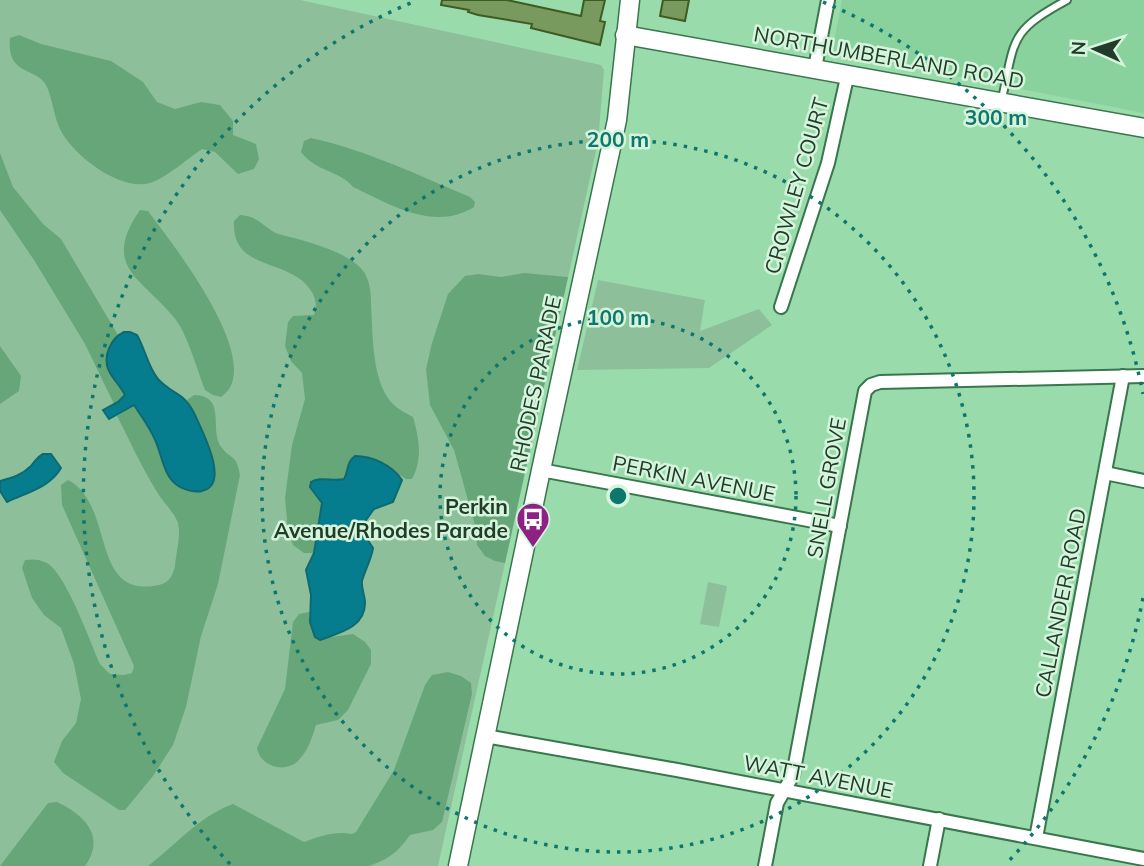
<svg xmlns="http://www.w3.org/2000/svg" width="1144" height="866" font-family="Mulish,sans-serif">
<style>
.built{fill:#89d19d}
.green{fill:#8dc09a}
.forest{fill:#67a679}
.water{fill:#067d8f;stroke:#0e6a70;stroke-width:2}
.building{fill:#789a5e;stroke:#3d5c21;stroke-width:2}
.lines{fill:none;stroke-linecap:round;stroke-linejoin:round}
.lane-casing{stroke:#38774d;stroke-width:10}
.street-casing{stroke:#38774d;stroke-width:16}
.secondary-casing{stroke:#38774d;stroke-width:21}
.lane{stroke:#fff;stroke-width:6}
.street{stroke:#fff;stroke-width:12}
.secondary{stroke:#fff;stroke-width:18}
.ring{fill:none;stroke:#0f766e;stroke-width:3.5;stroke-dasharray:3.5 7}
.labels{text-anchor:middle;stroke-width:5;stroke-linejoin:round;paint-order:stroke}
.street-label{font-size:21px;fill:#213c29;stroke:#d4f4db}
.poi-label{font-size:21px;font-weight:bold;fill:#213c29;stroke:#d4f4db;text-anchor:end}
.centre{fill:#0f766e;stroke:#d4f4db;stroke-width:3.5}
.ring-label{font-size:21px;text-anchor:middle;font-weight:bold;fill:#0f766e;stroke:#d4f4db;stroke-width:5;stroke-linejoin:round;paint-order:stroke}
</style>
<rect width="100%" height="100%" fill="#9adbac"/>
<path class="built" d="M842,0H1144V113L832,52Z"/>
<g class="green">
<path d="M0,0H300L601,65L604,70L598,142L438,866H0Z"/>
<path d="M598,280L705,300L700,331L759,309L772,325L709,368L577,370Z"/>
<path d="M708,582L727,586L719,627L700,624Z"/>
</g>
<g class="forest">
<path d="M19,35L41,44L111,61L143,82L157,102L175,109L201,102L220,105L233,121V135L256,144L259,159L254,169L238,174L215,152L202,149C187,159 170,175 153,182C123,194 74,156 61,131C54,118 52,96 46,85C36,67 6,76 10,38Z"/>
<path d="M311,138C366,150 418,175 470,197L475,202L474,207C434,232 389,204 353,187C341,171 316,172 301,152L304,141Z"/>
<path d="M0,153L13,187L43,224L61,239L118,335L112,343L109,370L126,395L114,404L85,344L34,260L0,210Z"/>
<path d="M140,210L148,211C171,242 269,365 221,397L213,395L205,390C198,372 187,334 176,320C143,278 100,268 140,210Z"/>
<path d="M240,215C261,216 265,231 282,235C306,241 350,252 364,272C370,281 371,294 371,304C373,333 371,385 395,406C400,410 407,414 413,417C419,438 423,459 412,479H406L378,461L366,456H355C347,462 351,469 345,476C342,481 321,489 314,492L322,503L314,553H304L293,545L288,531L285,498L292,445L305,399L302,373L291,361L285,346L288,322L293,316L314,315C317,307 316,301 313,294C293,256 231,274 234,221Z"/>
<path d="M524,273L568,277L505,563L495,561L485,556L477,545L476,529L454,450L430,405L426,369L432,343L448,294L465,276L478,274L501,277Z"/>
<path d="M0,346L21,376L19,391L0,404Z"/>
<path d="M194,395C228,396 208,430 222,448C232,461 236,453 240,475L218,584L201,636L186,707L173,745L153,776L125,810H119L63,773L54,762L62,741L76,723L81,699L74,664L61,628L44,615L32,598L22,568L25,560C33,559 39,559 47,563C66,574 90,641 100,664L110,674L124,675L132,673L134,666L62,505L61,485L68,480C116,505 89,600 159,585C169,583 173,575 175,566C176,553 181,536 178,523C174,512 163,502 157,492C142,468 130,441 117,416L134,405L156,441L170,478L209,449L187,400Z"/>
<path d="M309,612L310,622L318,639L353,634L365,642L371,650V664L348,710L338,720L316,725C312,738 308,751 298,761C284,774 260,766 257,748L285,689L293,622L299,614Z"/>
<path d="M448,672L461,676L471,683L472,694L442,822L433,830L410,835C398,852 389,859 369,866H148C177,844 198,817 233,804L304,842C321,836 335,831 352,834L356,832L394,770L425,685L432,675Z"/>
<path d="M57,802C85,815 106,837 85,866H0L48,803Z"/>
</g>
<g class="water">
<path d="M124,332H130L137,335C145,349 148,367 158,379C172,395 184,391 195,415C202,431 231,485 202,491C195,493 182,489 177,485C164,476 162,456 156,442C151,429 142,417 134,405L109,419L103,410L118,402L125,395C121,387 113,379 109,371C102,357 111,338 124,332Z"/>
<path d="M43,454H51L61,468C49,488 28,492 7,502L0,491V481C12,478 22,475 31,466C36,460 37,457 43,454Z"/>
<path d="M355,456C372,456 392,465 402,480L393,502L374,509L366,520L367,539L373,548C371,560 365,570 362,581C361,588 365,596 365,603C365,628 338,633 320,640L315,637L310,622L311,595L306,570L314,553L322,503L310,487L311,482C320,476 333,482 344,479C349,471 346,462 355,456Z"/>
</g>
<g class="building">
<path d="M442,0H507L581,16L584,0H605L600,21L605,22L600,45L531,28L532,24L478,15L468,12L469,10L441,5Z"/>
<path d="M663,0H689L685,21L660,16Z"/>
</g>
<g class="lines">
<defs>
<path id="lane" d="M1002,99C1015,38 1010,31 1067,0"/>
<g id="street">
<path d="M815,68L828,0"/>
<path d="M781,307L828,163L848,73"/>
<path d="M541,470L840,526"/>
<path d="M1105,473L1144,481"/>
<path d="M485,736L677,770L1144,859"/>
<path d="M1036,838L1123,376"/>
<path d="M765,866L777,803L793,775L865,391L871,385L880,382L1144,376"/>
<path d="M930,866L939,819"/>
</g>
<g id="secondary">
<path d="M625,35L1144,128"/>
<path d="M458,866L541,470L617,120L630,0"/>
</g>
</defs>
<use href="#lane" class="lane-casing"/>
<use href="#street" class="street-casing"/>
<use href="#secondary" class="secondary-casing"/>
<use href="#lane" class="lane"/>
<use href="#street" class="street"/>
<use href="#secondary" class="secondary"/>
</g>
<g class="ring">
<circle cx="618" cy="496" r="178"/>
<circle cx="618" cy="496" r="356"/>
<path d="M1143 598A535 535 0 0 1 1006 864M230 864A535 535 0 0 1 413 2M823 2A535 535 0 0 1 1143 394"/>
</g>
<defs>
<symbol id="bus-pin" viewBox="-11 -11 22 30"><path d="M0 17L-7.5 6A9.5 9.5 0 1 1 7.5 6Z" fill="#8e2184" stroke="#d4f4db"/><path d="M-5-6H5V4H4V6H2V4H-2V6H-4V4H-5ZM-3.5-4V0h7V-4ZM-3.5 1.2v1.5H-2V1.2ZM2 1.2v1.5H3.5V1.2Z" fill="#fff"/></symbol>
</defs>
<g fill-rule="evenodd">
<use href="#bus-pin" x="514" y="500" width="38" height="52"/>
</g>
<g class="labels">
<g class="street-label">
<text transform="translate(889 58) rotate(10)" y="7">NORTHUMBERLAND ROAD</text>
<text transform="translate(797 186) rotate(-74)" y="7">CROWLEY COURT</text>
<text transform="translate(536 384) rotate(-78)" y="7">RHODES PARADE</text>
<text transform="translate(694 479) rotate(11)" y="7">PERKIN AVENUE</text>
<text transform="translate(827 488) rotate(-80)" y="7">SNELL GROVE</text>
<text transform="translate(1061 603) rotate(-79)" y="7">CALLANDER ROAD</text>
<text transform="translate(818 777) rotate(11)" y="7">WATT AVENUE</text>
</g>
<g class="poi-label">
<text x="508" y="514">Perkin<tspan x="508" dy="24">Avenue/Rhodes Parade</tspan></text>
</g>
</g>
<circle cx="618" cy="496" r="10" class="centre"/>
<g class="ring-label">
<text x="996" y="125">300 m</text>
<text x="618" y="147">200 m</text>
<text x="618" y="325">100 m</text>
</g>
<g transform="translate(1095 49) rotate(273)" stroke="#d4f4db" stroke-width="5" paint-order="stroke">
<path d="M0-5L12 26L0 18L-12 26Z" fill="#213c29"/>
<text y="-10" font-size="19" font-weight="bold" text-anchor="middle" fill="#213c29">N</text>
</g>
</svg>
